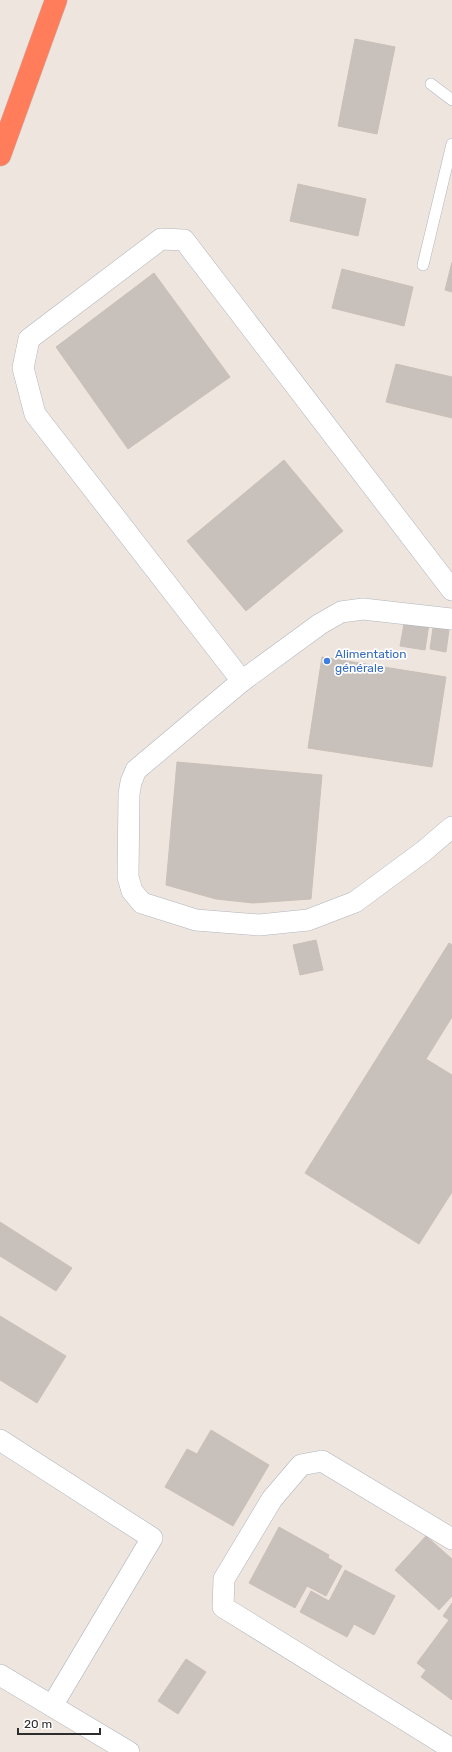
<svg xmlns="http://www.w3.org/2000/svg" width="452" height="1752" font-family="Rubik,sans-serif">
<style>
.building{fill:#c8c0ba;stroke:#cbc0b8}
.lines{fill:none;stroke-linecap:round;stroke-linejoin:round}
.service-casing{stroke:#afb5bd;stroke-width:12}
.minor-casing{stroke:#afb5bd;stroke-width:22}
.motorway-casing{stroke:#c4c4c4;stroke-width:23}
.service{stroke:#fff;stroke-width:11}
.minor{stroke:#fff;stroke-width:21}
.motorway{stroke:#ff7d5a;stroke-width:22}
.shop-dot{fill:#3f7fe0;stroke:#fff;stroke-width:1.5}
.labels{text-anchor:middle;stroke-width:3.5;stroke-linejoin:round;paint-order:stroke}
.shop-label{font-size:12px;fill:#366cbe;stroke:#fff;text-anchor:start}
</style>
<rect width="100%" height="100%" fill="#efe5df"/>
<g class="building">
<path d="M355,39L395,47L377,134L338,126Z"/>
<path d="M298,184L366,199L358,236L290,221Z"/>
<path d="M452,262V292L445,290Z"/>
<path d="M342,269L413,287L404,326L332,308Z"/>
<path d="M154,273L230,377L128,449L56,347Z"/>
<path d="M396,364L452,377V418L386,402Z"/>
<path d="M284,460L343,531L246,611L187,541Z"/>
<path d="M406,613L430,617L425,650L400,646Z"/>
<path d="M433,628L449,630L446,652L430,649Z"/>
<path d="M322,657L446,677L432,767L308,748Z"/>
<path d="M177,762L322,775L311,899L253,903L216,899L166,885Z"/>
<path d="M316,940L323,970L300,975L293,945Z"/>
<path d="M449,943L452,945V1017L426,1059L452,1075V1192L419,1244L305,1173Z"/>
<path d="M0,1222L72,1268L56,1291L0,1256Z"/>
<path d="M0,1316L66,1356L37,1403L0,1380Z"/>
<path d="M211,1430L269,1465L233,1526L165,1487L187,1449L197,1454Z"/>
<path d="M279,1527L329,1555L328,1558L342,1566L326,1596L307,1586L295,1608L249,1583Z"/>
<path d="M426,1536L452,1559V1596L439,1610L395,1570Z"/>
<path d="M345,1570L395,1596L374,1635L354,1624L347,1637L300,1612L311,1591L329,1601Z"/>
<path d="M452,1603V1622L443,1616Z"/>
<path d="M449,1620L452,1622V1700L421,1677L426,1670L417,1663Z"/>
<path d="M186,1659L206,1672L178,1714L158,1701Z"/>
</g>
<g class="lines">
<defs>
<g id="service">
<path d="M431,84L452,100"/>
<path d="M423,265L452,144"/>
</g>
<g id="minor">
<path d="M452,590L184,240L161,239L29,339L23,368L35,414L242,681L136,770L131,782L129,794L128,877L132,891L142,903L196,920L259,925L308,920L355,902L424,851L452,827"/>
<path d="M242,681L320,624L341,612L363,609L452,619"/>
<path d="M0,1440L152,1538L52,1706"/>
<path d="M452,1539L322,1461L301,1465L272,1499L224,1579L223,1607L452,1749"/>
<path d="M0,1675L129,1752"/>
</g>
<path id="motorway" d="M0,155L56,0"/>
</defs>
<use href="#service" class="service-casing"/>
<use href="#minor" class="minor-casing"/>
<use href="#motorway" class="motorway-casing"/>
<use href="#service" class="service"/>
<use href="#minor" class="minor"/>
<use href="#motorway" class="motorway"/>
</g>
<circle class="shop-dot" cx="327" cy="661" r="4"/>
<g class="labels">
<g class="shop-label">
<text x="335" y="658">Alimentation<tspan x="335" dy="14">générale</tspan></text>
</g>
</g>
<path d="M18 1728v6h82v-6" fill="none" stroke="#2d2d2d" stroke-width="2"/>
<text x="24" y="1728" font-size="12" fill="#2d2d2d" stroke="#ffffff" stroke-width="3" paint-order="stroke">20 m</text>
</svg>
